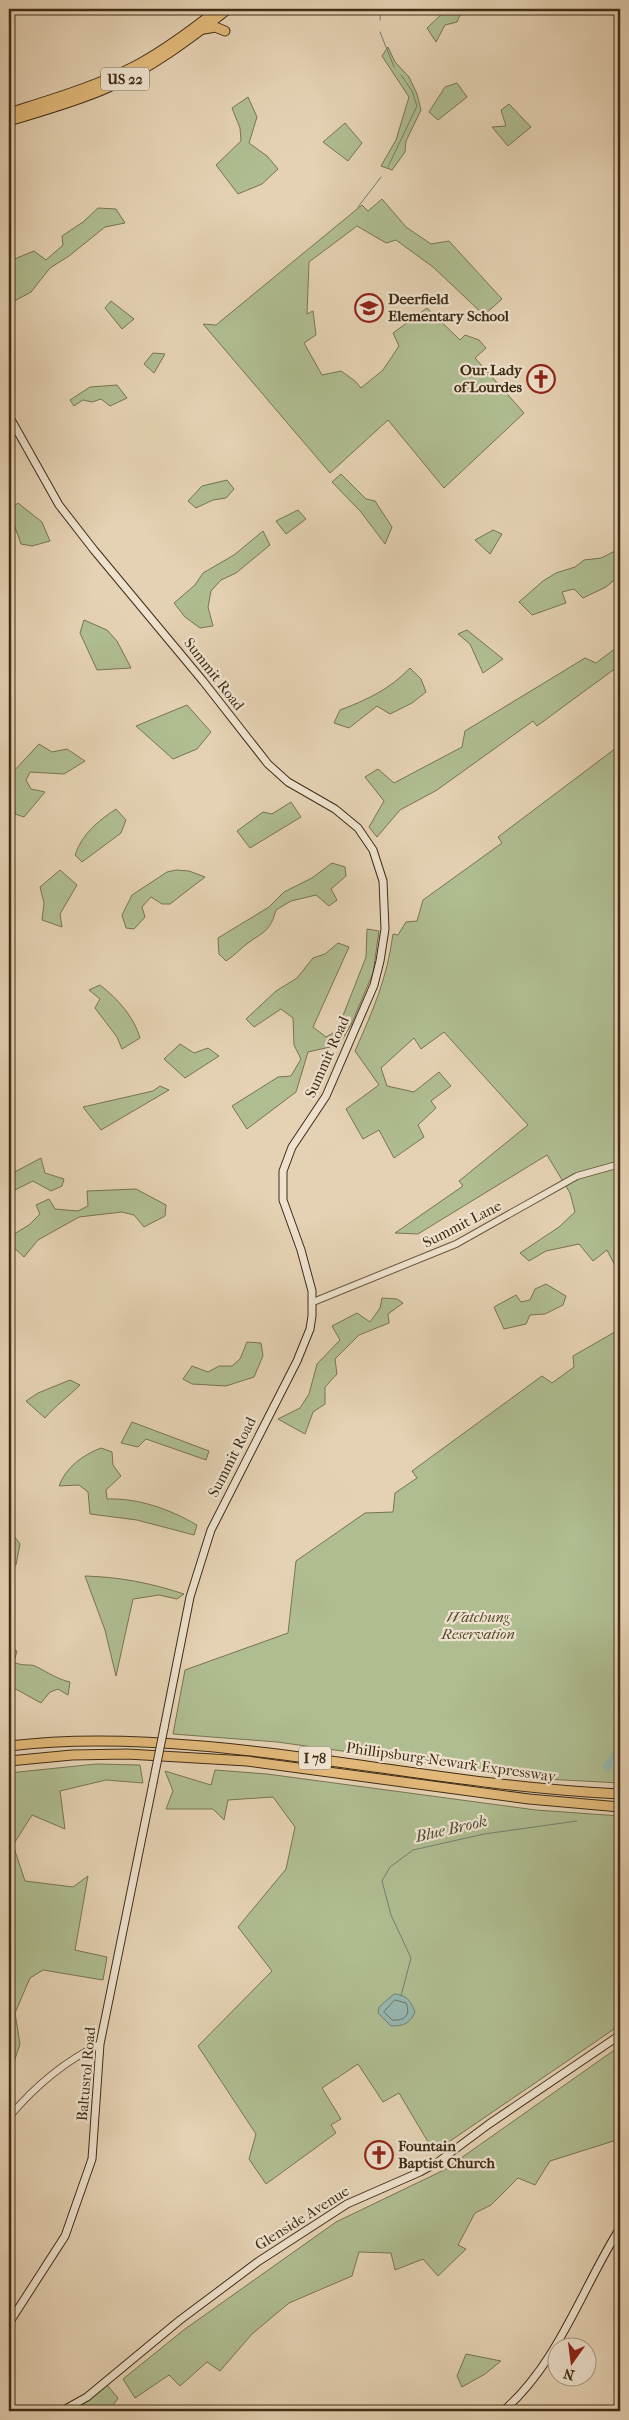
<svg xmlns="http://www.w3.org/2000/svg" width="629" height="2420" font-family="'IM FELL French Canon',serif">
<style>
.green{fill:#afbd91;stroke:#787453}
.water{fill:#96b7b1;stroke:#747f73}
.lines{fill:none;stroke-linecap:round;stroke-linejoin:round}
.shore{stroke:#6b7263;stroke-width:1}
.stream{stroke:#747f73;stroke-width:1}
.river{stroke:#96b7b1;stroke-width:8}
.tertiary-casing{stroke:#69563d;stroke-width:8}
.secondary-casing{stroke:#402c15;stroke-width:9}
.trunk-casing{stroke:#402c15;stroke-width:11}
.motorway-casing{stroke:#402c15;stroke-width:11}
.tertiary{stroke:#eee2ce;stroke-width:6}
.secondary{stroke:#eee2ce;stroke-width:7}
.trunk{stroke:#e2b97a;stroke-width:9}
.motorway{stroke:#e2b97a;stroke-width:9}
.secondary-bridge-casing{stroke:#402c15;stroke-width:9;stroke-linecap:butt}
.secondary-bridge{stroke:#eee2ce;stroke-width:7}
.labels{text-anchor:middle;stroke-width:4.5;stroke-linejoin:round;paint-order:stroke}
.shield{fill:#eee2ce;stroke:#74634c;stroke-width:1}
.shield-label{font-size:14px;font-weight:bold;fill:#402c15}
.poi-label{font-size:15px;font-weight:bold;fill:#402c15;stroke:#eee2ce;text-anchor:start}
.street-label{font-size:15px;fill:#402c15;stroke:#eee2ce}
.park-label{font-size:15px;font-style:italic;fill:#56492e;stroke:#eee2ce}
.water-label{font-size:16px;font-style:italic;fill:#514834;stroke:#eee2ce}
</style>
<rect width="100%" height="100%" fill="#e5d2b4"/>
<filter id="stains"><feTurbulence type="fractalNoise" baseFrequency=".004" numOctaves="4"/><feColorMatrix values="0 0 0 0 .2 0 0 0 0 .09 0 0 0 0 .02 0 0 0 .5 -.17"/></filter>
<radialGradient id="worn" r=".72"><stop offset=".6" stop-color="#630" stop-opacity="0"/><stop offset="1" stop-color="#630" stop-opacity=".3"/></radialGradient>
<g class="green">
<path d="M447,9L462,10L457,22L445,25L436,42L427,28Z"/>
<path d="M388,47L395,62L409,77L417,94L421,110L406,141L405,152L392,170L381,166L396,140L409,97L382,56Z"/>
<path d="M457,83L467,97L438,120L429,112L445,87Z"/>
<path d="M248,97L257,117L249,143L267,156L278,169L262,184L238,194L216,165L241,141L240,128L232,108Z"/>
<path d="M509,104L531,127L508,146L492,127L506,126L501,110Z"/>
<path d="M345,123L362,143L348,161L323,142Z"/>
<path d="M382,199L406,227L431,244L449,241L502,299L484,315L433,267L396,240L386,243L357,226L309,262L307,314L313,311L316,335L304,343L322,375L341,371L355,381L361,388L383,370L399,346L393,333L427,308L460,340L465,335L479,340L486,348L475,358L524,413L444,488L388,420L330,473L203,324L216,325L362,205L368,211Z"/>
<path d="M98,208L116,209L125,223L105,227L69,256L50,268L31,292L9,304V257L12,260L34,251L46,260L63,245L62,236L83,222Z"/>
<path d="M111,301L134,319L122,329L105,308Z"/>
<path d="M153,353L165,354L154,373L144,364Z"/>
<path d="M117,385L127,398L110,406L101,399L92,402L83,400L74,406L70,400L90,387Z"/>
<path d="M341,474L366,499L375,501L392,527L385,544L361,512L332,482Z"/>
<path d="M227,480L234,489L226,498L213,500L196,508L188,501L202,486Z"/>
<path d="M18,503L42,522L50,541L32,546L21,544L9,510Z"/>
<path d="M298,510L306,519L286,534L276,521Z"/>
<path d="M493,530L502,534L490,554L475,540Z"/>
<path d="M263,531L270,545L236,573L221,580L211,591L208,607L213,626L200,628L185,617L174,603L195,585L203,573L234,555Z"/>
<path d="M617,550L620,552V575L606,587L583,598L574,589L562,592L566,603L532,615L519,602L543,581L556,573L575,567L584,560L601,558Z"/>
<path d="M84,620L107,630L117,641L131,668L97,670L80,633Z"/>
<path d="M467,630L503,659L483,673L470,644L458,634Z"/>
<path d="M620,645V665L537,726L533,721L437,790L400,810L377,837L369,827L384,801L365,777L378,769L394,783L462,747L465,731L585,658L596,663Z"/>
<path d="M410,668L421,679L426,692L412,703L390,714L377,706L349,728L334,723L340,710C367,700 390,689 410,668Z"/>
<path d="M187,705L211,732L197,749L173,759L136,726Z"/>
<path d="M39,744L52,752L67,749L85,761L64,774L30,772L26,780L31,789L45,792L24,817L15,814L13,772Z"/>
<path d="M620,745V1275L607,1250L593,1261L579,1244L546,1251L529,1261L520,1253L559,1227L575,1212L570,1193L547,1155L418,1234L395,1233L463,1186L459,1181L528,1125L444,1032L421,1049L414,1038L381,1068L387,1086L414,1092L439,1072L451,1086L431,1101L436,1108L418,1125L424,1137L394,1158L379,1130L363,1139L346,1109L379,1085L355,1051C373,1010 387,979 393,934L398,935L406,922L417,921L423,900L502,843L498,837Z"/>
<path d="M291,802L301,817L250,848L237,831L263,812L272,814Z"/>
<path d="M116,809L126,820L121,833L82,862L75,855C82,834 98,821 116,809Z"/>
<path d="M332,863L345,867L346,876L331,889L337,900L329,906L316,895L291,901L276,910C270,931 265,931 248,943C241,948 234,956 226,961L219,954L218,938L269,907L284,892L312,878Z"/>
<path d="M60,870L77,885L60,914L62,927L42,920L44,903L40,887Z"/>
<path d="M176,870L189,871L205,877L170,904H162L151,897L142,907L145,917L134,929L126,928L122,915L132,895L167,872Z"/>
<path d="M367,929L379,931L373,973L351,1025L339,1045L308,1052L296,1092L247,1129L232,1106L278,1077L291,1076L301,1059L294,1045L293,1018L281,1009L254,1027L246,1019L276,991L297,978L313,958L325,954L338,943L349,947L313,1027L326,1037L337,1031L366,957Z"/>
<path d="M100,985C118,999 134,1017 140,1038L122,1049L117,1037L95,1008L100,999L89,990Z"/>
<path d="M180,1044L194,1053L208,1048L219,1056L185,1078L164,1059Z"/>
<path d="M160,1086L169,1090L101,1130L83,1107L153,1091Z"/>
<path d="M41,1158L45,1173L64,1179L62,1186L51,1191L33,1181L9,1193V1175Z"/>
<path d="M136,1189L166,1205L165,1216L144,1227L134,1215L122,1212L79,1217L38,1240L24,1257L9,1243V1237L29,1225L40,1214L36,1205L49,1199L55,1209L78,1211L88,1206L87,1191Z"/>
<path d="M546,1284L566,1296L563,1305L545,1314L530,1315L526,1324L504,1329L494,1307L516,1295L521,1302L530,1300L535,1289Z"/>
<path d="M382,1298L397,1299L403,1303L388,1314L389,1323L359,1335L335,1359L337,1374L325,1387V1404L313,1412L305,1434L278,1419L300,1408L309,1394L317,1364L340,1340L332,1326L357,1313L370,1322L380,1308Z"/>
<path d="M620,1329V1783L545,1779L277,1742L173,1734L185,1670L288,1633L296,1561L365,1513L393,1512L395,1493L417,1478L412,1471L542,1376L552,1383L574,1367L573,1356Z"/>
<path d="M247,1342L261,1343L263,1356L254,1377L226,1386L192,1384L183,1379L192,1366L208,1372L219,1366H232L240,1359Z"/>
<path d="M70,1380L80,1385C68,1397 56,1405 45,1418L26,1401L38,1393Z"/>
<path d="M132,1422L209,1451L206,1460L146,1439L138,1447L121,1443Z"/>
<path d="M101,1448L112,1452L113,1465L121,1476L106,1490L107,1499C139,1498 169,1509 197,1525L194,1535L137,1520L90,1514L88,1492L79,1485L59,1486C66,1467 83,1455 101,1448Z"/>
<path d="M9,1534L14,1536L20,1544L16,1565L9,1563Z"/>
<path d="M85,1576C120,1577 151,1583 184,1594L177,1599L159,1595L133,1599L116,1676L105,1630Z"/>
<path d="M9,1648L17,1651L14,1662C23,1667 30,1663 37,1667C49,1673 57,1679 70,1682L68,1695L58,1689L50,1692L41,1703L12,1687L15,1679L9,1677Z"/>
<path d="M96,1764L140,1765L143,1783L106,1780L60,1791L65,1829L32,1815L13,1845L25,1881L73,1887L88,1876L75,1950L107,1957L103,1980L43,1970L30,1978L15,2013L20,2044L13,2065L9,2063V1773Z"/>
<path d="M215,1770L267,1774L536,1810L620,1816V2025L434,2152L399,2093L383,2102L358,2064L322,2088L341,2119L331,2125L336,2133L266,2184L249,2159L256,2134L198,2046L272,1971L238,1927L286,1869L295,1827L273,1797L228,1800L224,1820L213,1809H166L173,1791L165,1771L211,1785Z"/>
<path d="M620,2046V2139L550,2161L535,2185L518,2178L491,2205L475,2213L458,2245L466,2249L438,2276L423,2259L395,2270L391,2253L359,2252L352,2276L289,2303L252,2334L220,2371L207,2362L180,2386L169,2375L135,2398L123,2379L185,2329L336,2222L444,2170Z"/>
<path d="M466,2354L501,2361L485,2374L462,2387L457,2376Z"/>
<path d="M107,2385L118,2398L109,2411H74Z"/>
</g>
<path class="water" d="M394,1994C407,1995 410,2000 415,2012C410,2024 403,2026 391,2026L378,2013L379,2007Z"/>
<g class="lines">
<path class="shore" d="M395,2000L406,2003C411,2015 405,2021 392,2020L384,2012Z"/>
<g class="stream">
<path d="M380,20L381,9"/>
<path d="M380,32L394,67"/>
<path d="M388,167L417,106L412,91L401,75"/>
<path d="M358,207L381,177"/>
<path d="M401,1996L411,1958L391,1915L382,1881L390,1867L413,1850L484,1834L577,1821"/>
</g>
<path class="river" d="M607,1767L620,1748"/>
<defs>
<g id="tertiary">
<path d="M313,1302L456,1244L577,1176L620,1164"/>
<path d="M9,2117C35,2086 63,2062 100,2044"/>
</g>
<g id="secondary">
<path d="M9,416L59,505L94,550L203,681L268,764L288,782L335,809L358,828L373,850L383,881L385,929L380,961L374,985L326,1096L292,1147L283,1171V1200L301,1250L312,1291V1316L310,1329L297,1361L211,1530L190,1597L164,1728"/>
<path d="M9,2323L65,2236L92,2159L100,2044L153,1783"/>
<path d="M62,2411L87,2397L180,2320L259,2261L347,2204L420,2172L438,2162L489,2124L620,2035"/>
<path d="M503,2411C558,2364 582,2288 620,2228"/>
</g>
<g id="trunk">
<path d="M204,29L215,27L225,31"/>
<path d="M9,113C53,99 98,86 139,64C164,50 189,32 212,14"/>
<path d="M9,121C42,111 75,102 107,88C151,68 190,39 228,9"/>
</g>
<g id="motorway">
<path d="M9,1746C73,1738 137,1740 202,1746C342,1758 480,1788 620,1794"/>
<path d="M9,1761L72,1755L127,1754L247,1761L529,1799L620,1807"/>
</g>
</defs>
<use href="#tertiary" class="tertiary-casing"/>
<use href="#secondary" class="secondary-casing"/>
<use href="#trunk" class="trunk-casing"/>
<use href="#motorway" class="motorway-casing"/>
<use href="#tertiary" class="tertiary"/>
<use href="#secondary" class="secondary"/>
<use href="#trunk" class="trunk"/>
<use href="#motorway" class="motorway"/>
<defs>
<path id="secondary-bridge" d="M153,1783L164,1728"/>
</defs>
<use href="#secondary-bridge" class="secondary-bridge-casing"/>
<use href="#secondary-bridge" class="secondary-bridge"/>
</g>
<defs>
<symbol id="school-ring" viewBox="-11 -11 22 22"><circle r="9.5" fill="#eee2ce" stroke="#8f2418" stroke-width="1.5"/><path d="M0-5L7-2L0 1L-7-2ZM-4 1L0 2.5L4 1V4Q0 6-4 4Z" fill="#8f2418"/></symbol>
<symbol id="church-ring" viewBox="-11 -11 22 22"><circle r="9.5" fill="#eee2ce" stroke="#8f2418" stroke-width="1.5"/><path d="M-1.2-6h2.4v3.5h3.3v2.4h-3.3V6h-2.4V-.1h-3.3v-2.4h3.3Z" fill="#8f2418"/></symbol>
</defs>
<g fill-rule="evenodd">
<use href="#school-ring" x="353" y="292" width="32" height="32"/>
<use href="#church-ring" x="525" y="363" width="32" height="32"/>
<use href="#church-ring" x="363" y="2139" width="32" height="32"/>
</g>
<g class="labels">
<g class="shield">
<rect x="101" y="67.5" width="48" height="23" rx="4"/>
<rect x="299" y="1746.5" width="32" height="23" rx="4"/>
</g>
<g class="shield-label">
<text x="125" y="84">US 22</text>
<text x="315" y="1763">I 78</text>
</g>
<g class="poi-label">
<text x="388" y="304">Deerfield<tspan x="388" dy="17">Elementary School</tspan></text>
<text x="522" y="375" text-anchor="end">Our Lady<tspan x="522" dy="17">of Lourdes</tspan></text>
<text x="398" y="2151">Fountain<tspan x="398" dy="17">Baptist Church</tspan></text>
</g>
<g class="street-label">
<text transform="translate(214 674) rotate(52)" y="5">Summit Road</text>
<text transform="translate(327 1057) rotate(-66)" y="5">Summit Road</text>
<text transform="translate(462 1224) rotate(-27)" y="5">Summit Lane</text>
<text transform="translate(232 1457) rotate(-63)" y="5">Summit Road</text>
<text transform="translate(451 1762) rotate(8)" y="5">Phillipsburg-Newark Expressway</text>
<text transform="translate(86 2074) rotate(-85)" y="5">Baltusrol Road</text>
<text transform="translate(302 2218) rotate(-32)" y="5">Glenside Avenue</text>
</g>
<g class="park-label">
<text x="478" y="1622">Watchung<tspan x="478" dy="17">Reservation</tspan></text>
</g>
<g class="water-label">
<text transform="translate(451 1828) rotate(-13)" y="6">Blue Brook</text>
</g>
</g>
<rect width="629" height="2420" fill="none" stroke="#e5d2b4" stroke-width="30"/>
<rect x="10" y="10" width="609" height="2400" fill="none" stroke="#402c15" stroke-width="2.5"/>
<rect x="15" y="15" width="599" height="2390" fill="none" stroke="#402c15"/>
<g transform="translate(572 2362) rotate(194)"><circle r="24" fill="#eee2ce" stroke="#a89984"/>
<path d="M0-4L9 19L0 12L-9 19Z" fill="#8f2418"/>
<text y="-8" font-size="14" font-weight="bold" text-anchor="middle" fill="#402c15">N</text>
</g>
<rect width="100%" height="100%" filter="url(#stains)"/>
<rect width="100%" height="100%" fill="url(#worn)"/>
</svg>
